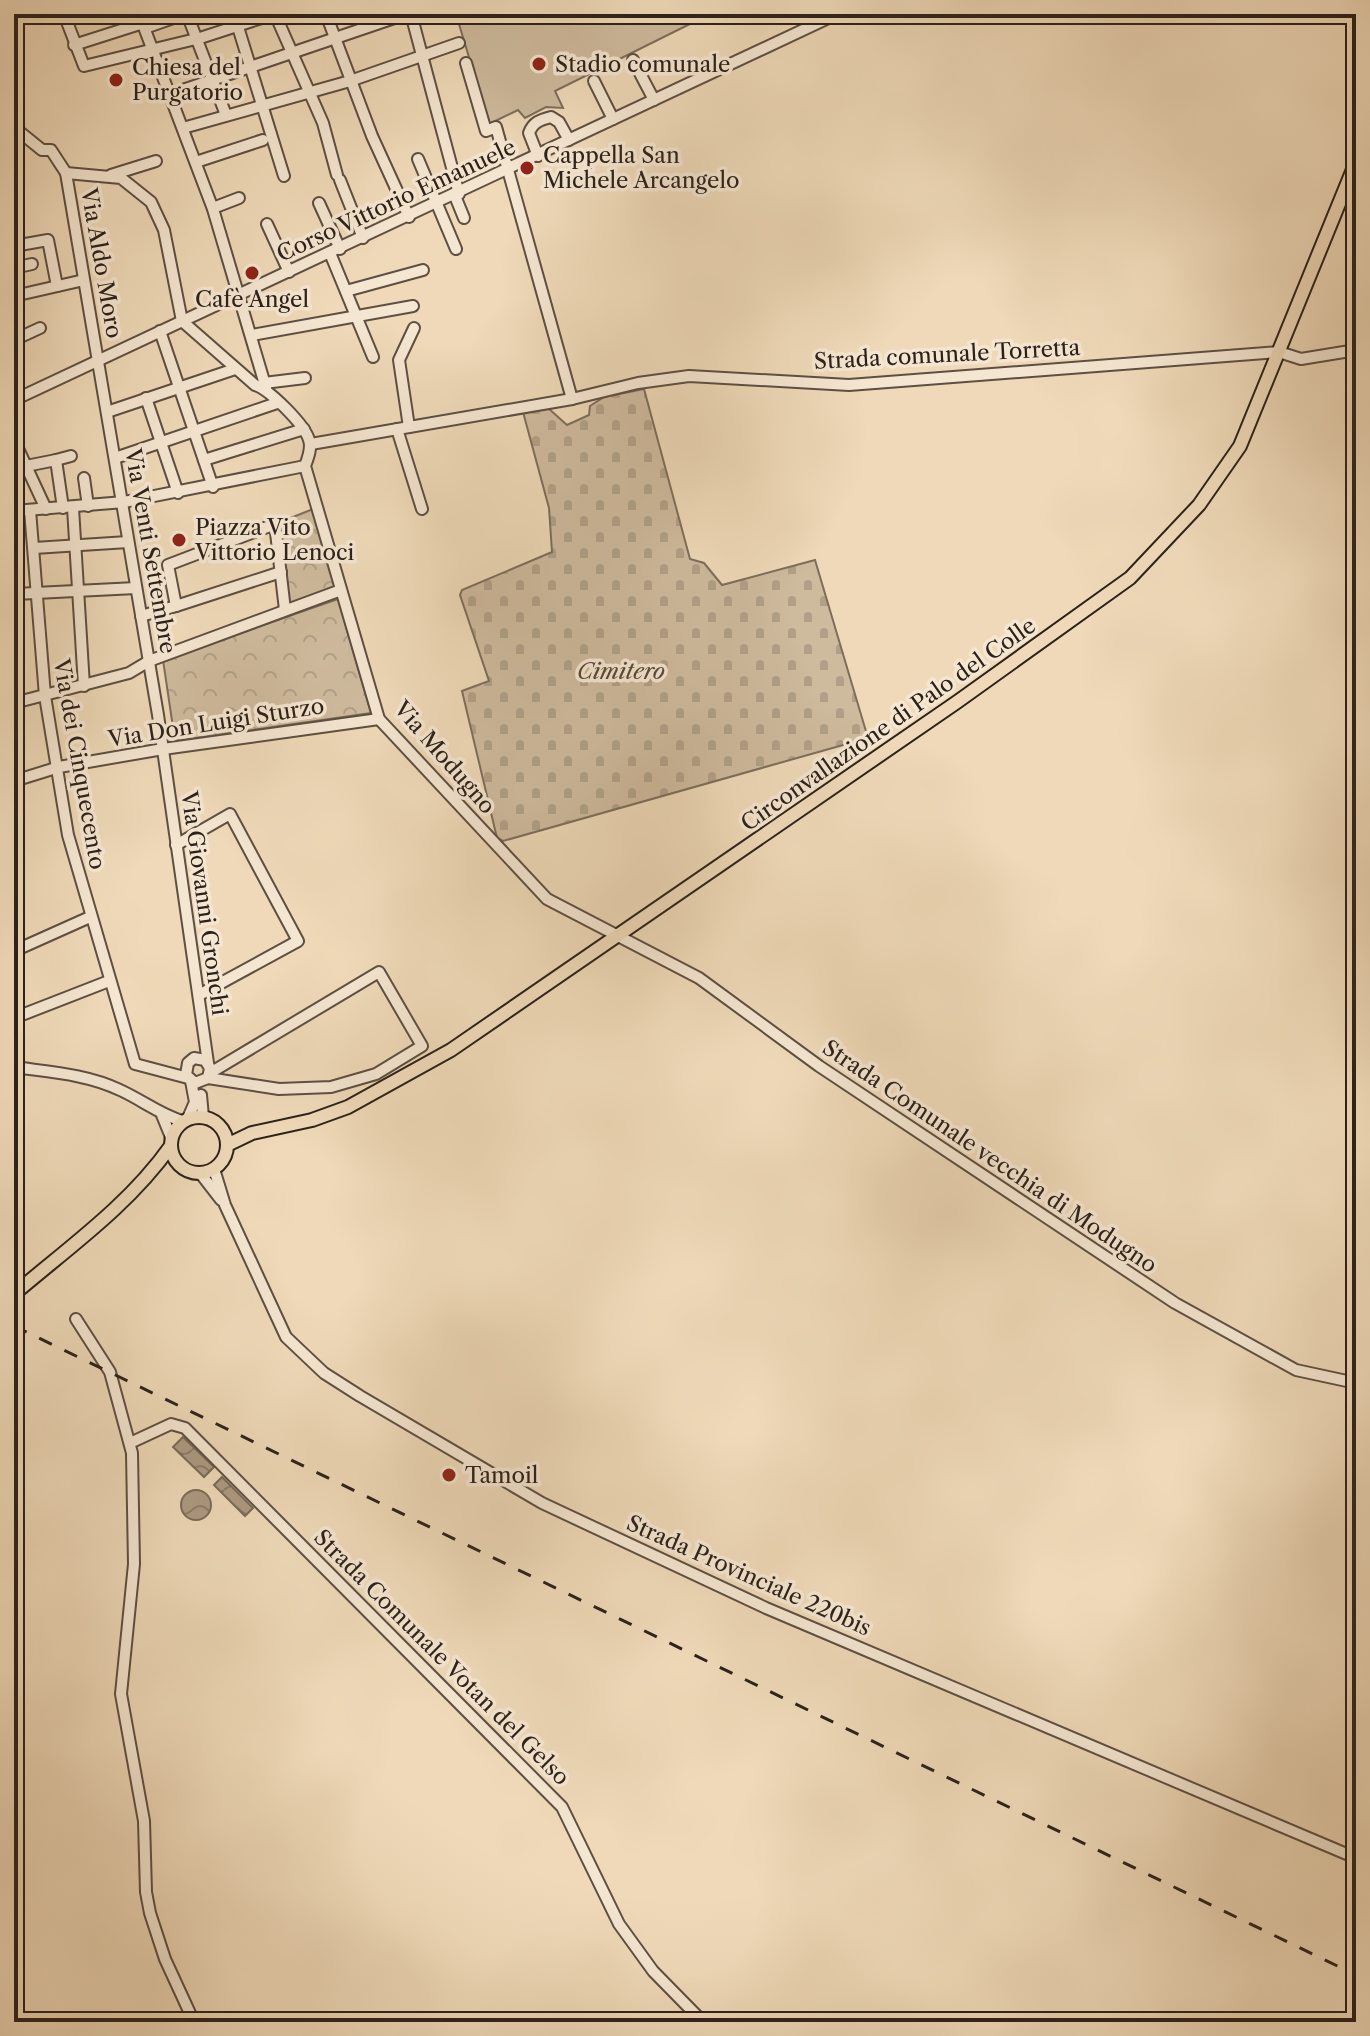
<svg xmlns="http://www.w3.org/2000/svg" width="1370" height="2036" font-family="'Libre Caslon Text',serif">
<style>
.cemetery{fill:url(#cemetery-stones);stroke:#7d6e5c;stroke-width:2}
.park{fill:url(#park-crowns);stroke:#7d6e5c;stroke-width:2}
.pitch{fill:#ceba9d;stroke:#7d6e5c;stroke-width:2}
.water{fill:url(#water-waves);stroke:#796a58;stroke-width:2}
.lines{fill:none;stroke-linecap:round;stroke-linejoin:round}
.minor-casing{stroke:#5d4f42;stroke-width:14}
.major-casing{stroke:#2c211a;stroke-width:16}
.minor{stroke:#f5e6d1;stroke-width:10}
.major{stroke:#efd9b8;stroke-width:12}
.rail{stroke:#2c211a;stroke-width:3;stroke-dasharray:14 14;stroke-linecap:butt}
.poi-dot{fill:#8f2418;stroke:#f5e6d1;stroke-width:3}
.labels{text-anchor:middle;stroke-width:7;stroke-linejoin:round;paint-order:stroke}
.poi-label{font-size:22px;fill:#2c211a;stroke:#f5e6d1;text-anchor:start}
.street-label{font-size:22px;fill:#2c211a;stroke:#f5e6d1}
.park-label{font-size:22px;font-style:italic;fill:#54473b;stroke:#f5e6d1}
</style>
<defs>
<pattern id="cemetery-stones" width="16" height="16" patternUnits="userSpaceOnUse" patternTransform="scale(2)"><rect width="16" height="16" fill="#ceba9d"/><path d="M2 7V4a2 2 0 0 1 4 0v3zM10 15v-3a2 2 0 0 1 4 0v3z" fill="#b1a087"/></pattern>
<pattern id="park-crowns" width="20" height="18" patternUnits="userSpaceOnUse" patternTransform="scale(2)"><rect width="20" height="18" fill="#ceba9d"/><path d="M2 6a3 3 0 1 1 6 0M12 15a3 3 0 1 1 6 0" fill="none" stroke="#b1a087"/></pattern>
<pattern id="water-waves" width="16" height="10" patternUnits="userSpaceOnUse" patternTransform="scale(2)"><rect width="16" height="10" fill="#ad9a82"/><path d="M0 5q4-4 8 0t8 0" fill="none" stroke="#8d7d6a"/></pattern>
</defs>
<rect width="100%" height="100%" fill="#efd9b8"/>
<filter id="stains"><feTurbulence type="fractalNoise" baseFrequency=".0025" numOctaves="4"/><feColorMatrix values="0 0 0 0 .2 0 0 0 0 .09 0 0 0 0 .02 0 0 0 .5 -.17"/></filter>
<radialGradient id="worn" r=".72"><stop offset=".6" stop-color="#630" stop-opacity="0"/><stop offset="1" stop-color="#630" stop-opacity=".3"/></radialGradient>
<path class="cemetery" d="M644,389L690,559L704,563L722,585L815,560L868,738L503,841L497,838L462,691L489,681L460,595L462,590L552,552L549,508L523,412L547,407L567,425L589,415L590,406L604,397Z"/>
<g class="park">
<path d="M313,509L336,589L288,606L278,523Z"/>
<path d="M338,599L371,713L175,741L163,660Z"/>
</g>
<path class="pitch" d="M456,14H710L555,91L563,108L546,107L525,118L518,110L489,124Z"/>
<g class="water">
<path d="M183,1437L214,1467L204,1477L173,1447Z"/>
<path d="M222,1477L253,1508L245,1516L214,1485Z"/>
<circle cx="196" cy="1505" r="15"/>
</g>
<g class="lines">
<defs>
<g id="minor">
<path d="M64,14L84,66L200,38L274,14"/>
<path d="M139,14L213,209L266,388"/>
<path d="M187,14L226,115"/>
<path d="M275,14L323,123L337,175"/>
<path d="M326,14L372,136L409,217"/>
<path d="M411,14L459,194"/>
<path d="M238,27L284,176"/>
<path d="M145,28L185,14"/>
<path d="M74,45L143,23"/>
<path d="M633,60L654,100"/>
<path d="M466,63L486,131L496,127L572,399"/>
<path d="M594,81L613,119"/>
<path d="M171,94L406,14"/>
<path d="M183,128L350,81L459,43"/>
<path d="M14,132L21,133L42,150H51L66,173L158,715L208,1063"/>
<path d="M538,156L529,133C533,122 540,120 551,117L559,122L569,140"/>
<path d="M418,159L456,249"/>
<path d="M196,162L263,140"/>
<path d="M66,173L121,178L151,202L164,230L182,321L255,385C269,389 305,425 309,440C312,448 308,458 305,466L379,719L547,899L699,978L819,1066L1175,1303L1296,1370L1356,1383"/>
<path d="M111,175L156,161"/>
<path d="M340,180L363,238"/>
<path d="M455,196L464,218"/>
<path d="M319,203L340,249"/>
<path d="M213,208L239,198"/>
<path d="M267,224L289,272"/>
<path d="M14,246L48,240L57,286"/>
<path d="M330,253L373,357"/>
<path d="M14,268L32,264"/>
<path d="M346,291L423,270"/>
<path d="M14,296L84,280"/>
<path d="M160,331L213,487"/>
<path d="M252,335L413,306"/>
<path d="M14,340L40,328"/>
<path d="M264,383L305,378"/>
<path d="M146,398L178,493"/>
<path d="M14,400L837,14"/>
<path d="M107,412L235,369"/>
<path d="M409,427L399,360L414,328"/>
<path d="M397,429L422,509"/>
<path d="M14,440L46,509"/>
<path d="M311,444L572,399L638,383L689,376L849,385L1279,352L1301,359L1356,350"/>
<path d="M115,458L277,403"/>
<path d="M56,460L71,456"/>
<path d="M204,460L304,429"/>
<path d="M26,466L56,460L63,508"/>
<path d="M84,478L88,506"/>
<path d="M73,508L84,686"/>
<path d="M30,510L45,696L68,835L135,1064L188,1078"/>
<path d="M14,511L124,502L305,466"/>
<path d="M34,548L128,542"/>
<path d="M15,594L136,588"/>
<path d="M176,606L281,572"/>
<path d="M141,616L176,606L168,565L275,524L285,610"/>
<path d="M14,703L129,673L149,661L341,590"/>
<path d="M14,781L59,767L163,749L379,719"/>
<path d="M176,845L230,814L298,941L199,995"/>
<path d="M14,951L90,917"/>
<path d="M14,1018L109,981"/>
<path d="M14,1067C49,1072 87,1074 120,1090C142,1100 159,1114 182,1121"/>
<path d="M208,1078L210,1068L205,1060L194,1058L188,1063L186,1075L195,1083L208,1078L279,1089L331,1087L376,1074L422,1046L379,972L210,1073"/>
<path d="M201,1095L203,1117"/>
<path d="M162,1115L171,1137"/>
<path d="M188,1118L195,1102L191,1081"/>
<path d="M214,1169L225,1205L286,1337L324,1373L360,1396L542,1503L766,1608L1356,1858"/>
<path d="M200,1173L221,1200"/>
<path d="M76,1319L110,1372L132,1453L134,1564L121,1694L144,1821L146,1892L150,1913L165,1959L194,2022"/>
<path d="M130,1443L171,1424L185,1428L562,1807L619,1924L653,1971L703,2022"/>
</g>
<g id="major">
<circle cx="199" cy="1145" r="28"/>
<path d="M227,1145L252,1133L312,1120L348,1107L451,1050L957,702L1130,578L1199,505L1240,446L1356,162"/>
<path d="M14,1294C68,1248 129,1205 170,1147"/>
</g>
</defs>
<use href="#minor" class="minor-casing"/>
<use href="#major" class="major-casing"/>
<use href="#minor" class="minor"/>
<use href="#major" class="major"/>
<path class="rail" d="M14,1326L1356,1975"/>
</g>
<g class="poi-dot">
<circle cx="539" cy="64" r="8"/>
<circle cx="116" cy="80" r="8"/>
<circle cx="527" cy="168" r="8"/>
<circle cx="252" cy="273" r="8"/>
<circle cx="179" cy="540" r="8"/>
<circle cx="449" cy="1475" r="8"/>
</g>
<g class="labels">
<g class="poi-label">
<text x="555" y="72">Stadio comunale</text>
<text x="132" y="75">Chiesa del<tspan x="132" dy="25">Purgatorio</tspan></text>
<text x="543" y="163">Cappella San<tspan x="543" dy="25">Michele Arcangelo</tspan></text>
<text x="252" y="307" text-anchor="middle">Cafè Angel</text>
<text x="195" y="535">Piazza Vito<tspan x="195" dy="25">Vittorio Lenoci</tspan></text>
<text x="465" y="1483">Tamoil</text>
</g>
<g class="street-label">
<text transform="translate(396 200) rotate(-25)" y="8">Corso Vittorio Emanuele</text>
<text transform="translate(102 263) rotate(80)" y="8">Via Aldo Moro</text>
<text transform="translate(947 354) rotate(-3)" y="8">Strada comunale Torretta</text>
<text transform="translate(151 551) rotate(80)" y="8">Via Venti Settembre</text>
<text transform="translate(216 722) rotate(-9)" y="8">Via Don Luigi Sturzo</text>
<text transform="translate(888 724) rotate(-35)" y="8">Circonvallazione di Palo del Colle</text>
<text transform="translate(445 757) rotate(49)" y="8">Via Modugno</text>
<text transform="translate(80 764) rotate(80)" y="8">Via dei Cinquecento</text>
<text transform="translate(205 903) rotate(82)" y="8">Via Giovanni Gronchi</text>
<text transform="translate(990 1156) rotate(34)" y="8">Strada Comunale vecchia di Modugno</text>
<text transform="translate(749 1575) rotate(24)" y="8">Strada Provinciale 220bis</text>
<text transform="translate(442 1657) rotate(45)" y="8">Strada Comunale Votan del Gelso</text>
</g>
<g class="park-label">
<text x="621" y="679">Cimitero</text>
</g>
</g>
<rect width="1370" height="2036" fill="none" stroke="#efd9b8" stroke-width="48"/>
<rect x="16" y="16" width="1338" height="2004" fill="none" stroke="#2c211a" stroke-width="4"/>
<rect x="24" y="24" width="1322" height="1988" fill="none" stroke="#2c211a" stroke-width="2"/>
<rect width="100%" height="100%" filter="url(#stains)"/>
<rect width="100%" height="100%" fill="url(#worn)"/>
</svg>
